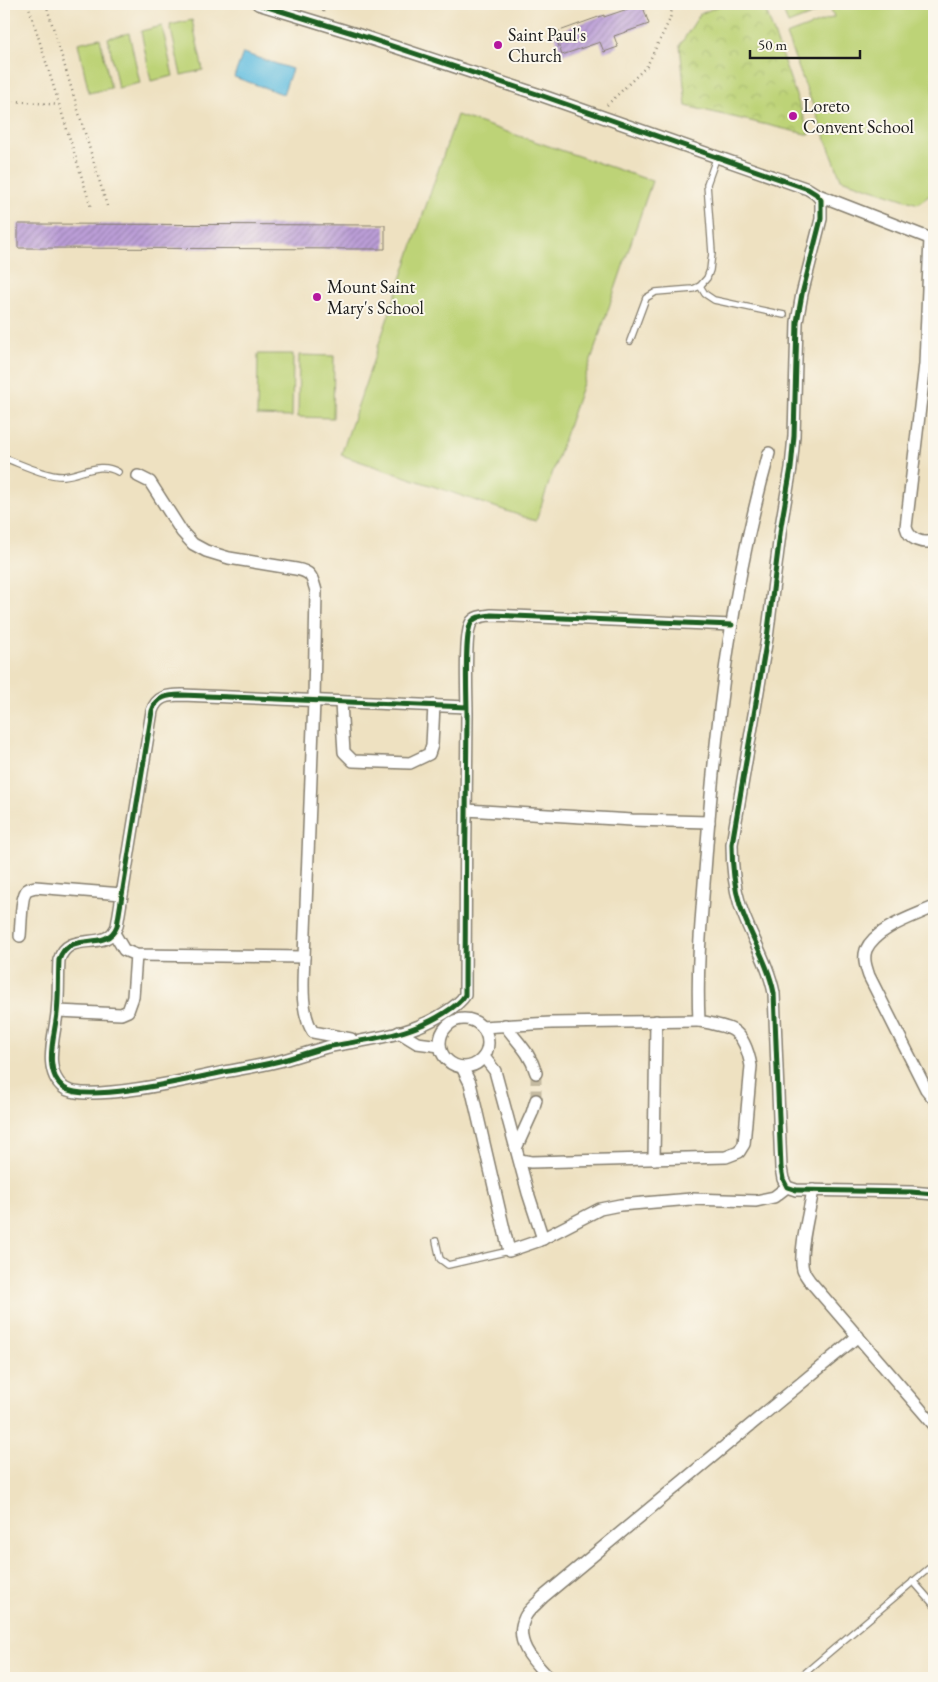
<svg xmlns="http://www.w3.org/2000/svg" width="938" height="1682" font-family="'EB Garamond',serif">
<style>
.green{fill:#bdd377;stroke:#6c784a}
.park{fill:url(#park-crowns);stroke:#6c784a}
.water{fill:#62bee0;stroke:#3f6d7e}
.building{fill:url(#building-hatch)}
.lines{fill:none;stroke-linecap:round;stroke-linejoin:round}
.minor-tunnel{stroke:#c4baa0;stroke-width:11;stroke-dasharray:11 5.5;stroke-linecap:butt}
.service-casing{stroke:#857e6e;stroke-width:8}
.minor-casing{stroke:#857e6e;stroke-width:14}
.path{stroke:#857e6e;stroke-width:2.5;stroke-dasharray:1 4;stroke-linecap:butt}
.service{stroke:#fff;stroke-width:5.5}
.minor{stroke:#fff;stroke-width:11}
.cycleway-casing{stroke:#fbf7ec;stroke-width:8}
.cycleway{stroke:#1b5e20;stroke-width:5}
.poi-dot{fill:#b5179e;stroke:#fbf7ec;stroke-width:2}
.labels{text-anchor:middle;stroke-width:4;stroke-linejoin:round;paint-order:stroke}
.poi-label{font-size:18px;fill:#1c1c1c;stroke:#fbf7ec;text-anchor:start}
</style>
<defs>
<pattern id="park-crowns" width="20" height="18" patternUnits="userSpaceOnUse" patternTransform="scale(1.25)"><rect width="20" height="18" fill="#bdd377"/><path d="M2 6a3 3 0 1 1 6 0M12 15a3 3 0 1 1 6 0" fill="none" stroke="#a2b566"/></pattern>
<pattern id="building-hatch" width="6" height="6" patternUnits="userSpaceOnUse" patternTransform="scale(1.25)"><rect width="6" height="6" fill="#bb9ed7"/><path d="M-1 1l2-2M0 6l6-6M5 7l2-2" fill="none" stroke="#9780ae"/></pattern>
</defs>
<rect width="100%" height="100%" fill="#fbf7ec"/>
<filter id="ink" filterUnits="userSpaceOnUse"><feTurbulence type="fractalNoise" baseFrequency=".02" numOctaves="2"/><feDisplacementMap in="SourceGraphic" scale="10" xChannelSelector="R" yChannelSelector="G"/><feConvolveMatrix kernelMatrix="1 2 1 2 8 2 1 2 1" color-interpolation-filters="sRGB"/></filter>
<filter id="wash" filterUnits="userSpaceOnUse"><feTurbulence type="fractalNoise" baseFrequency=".0096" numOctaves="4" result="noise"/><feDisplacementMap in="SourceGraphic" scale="20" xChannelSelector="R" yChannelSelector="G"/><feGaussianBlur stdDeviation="1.12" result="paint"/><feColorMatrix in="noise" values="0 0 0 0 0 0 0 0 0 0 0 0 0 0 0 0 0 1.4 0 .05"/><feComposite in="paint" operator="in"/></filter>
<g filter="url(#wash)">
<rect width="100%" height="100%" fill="#eee1c1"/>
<g class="green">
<path d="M781,4H813L816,13L788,24Z"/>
<path d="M829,4H934V192L918,204L841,179L786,35L834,17Z"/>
<path d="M192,20L203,70L181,75L170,25Z"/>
<path d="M162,26L173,76L151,81L141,31Z"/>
<path d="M129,33L140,83L118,88L108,38Z"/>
<path d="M100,38L111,88L89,93L78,43Z"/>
<path d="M457,115L652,181L536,521L341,455Z"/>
<path d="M258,354H293L292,417L257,416Z"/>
<path d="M299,355L334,356L333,418L298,417Z"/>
</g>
<path class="park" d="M723,4H743L765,8L810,135L686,106L680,45L700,14Z"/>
<path class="water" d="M243,53L292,69L283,94L234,77Z"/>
<g id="blocks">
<g class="building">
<path d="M642,4L649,24L614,36L618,47L604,52L600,42L562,55L554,33L604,15V17Z"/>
<path d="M18,224L385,225V249L18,248Z"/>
</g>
</g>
</g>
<g filter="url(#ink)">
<use href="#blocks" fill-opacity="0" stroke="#857e6e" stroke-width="1"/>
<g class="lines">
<path class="minor-tunnel" d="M536,1073V1100"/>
<defs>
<g id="service">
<path d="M700,286L705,294L714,300L784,315"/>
<path d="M630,341L646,298L656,292L693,289L700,286L707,278L710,270L712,253L707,184L717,156"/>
<path d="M4,458C21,464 47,477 64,476C83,474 100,461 118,472"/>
<path d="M436,1241L440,1259L448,1265L509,1251"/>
<path d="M913,1581L934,1605"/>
<path d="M799,1678L934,1564"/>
</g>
<g id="minor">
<path d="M258,4L356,34L540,95L808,189L816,194L821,200V219L802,294L797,322L794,436L791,468L781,526L767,638L732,844C732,864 734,886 740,905C750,936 768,962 774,993L781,1168L783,1179L787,1187L796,1190L911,1192L934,1194"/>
<path d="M816,194L934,240"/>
<path d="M930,238L925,364L906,527C909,540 922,544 934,541"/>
<path d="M138,476L150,482L182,532L193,544L206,551L229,558L296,569C312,572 312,577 316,591L314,701L304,957C303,980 300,1012 313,1032L351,1039"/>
<path d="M341,703L344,752L353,761L410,763L429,754L432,745L434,705"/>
<path d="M467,707L182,695C168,695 157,696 152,711L117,926C106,954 69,928 59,960C58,977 59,995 57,1013C55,1035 42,1071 64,1088C87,1104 195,1078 224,1072C245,1068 266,1065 287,1059C300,1055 313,1051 327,1047C357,1041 390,1038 419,1026C432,1021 458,1007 465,995C465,901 466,808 467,714C467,697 464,636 471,623C475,616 484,616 491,615L732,625"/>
<path d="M466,810L632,820L709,822"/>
<path d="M934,907C915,916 875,928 866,950C863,959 866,967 869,976L926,1089L934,1099"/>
<path d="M114,933L124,950L136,955L304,957"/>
<path d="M20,936C21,927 21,895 27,890C30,888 33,888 35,887L122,894"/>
<path d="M58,1011L121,1014L128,1011L133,997L136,955"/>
<circle cx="464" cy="1043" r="24"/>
<path d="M505,1025C517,1042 530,1052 536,1073"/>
<path d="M482,1027L551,1023L699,1021"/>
<path d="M399,1032L417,1043L440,1046"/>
<path d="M484,1057L495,1071L528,1193L543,1239"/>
<path d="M462,1067L470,1083L509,1251L538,1241L600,1209L620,1205L691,1199L756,1201L774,1197L787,1187"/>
<path d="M517,1146L532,1113L536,1100"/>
<path d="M654,1159L656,1021"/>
<path d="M520,1160L531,1162L726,1157L739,1152L744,1144L751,1066C749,1055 744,1038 734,1031C727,1026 708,1023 699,1021C696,961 703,903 707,844C717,713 733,580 769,453"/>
<path d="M813,1190C810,1209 798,1253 803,1270C804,1273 807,1277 809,1280L934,1425"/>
<path d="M549,1678C534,1662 513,1642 525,1617C528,1610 538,1603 543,1597L858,1336"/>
</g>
</defs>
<use href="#service" class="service-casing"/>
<use href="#minor" class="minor-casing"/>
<g class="path">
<path d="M28,4L91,207"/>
<path d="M46,4L107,206"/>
<path d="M323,12L326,4"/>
<path d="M4,100L59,105"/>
<path d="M607,105L647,66L670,19L673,4"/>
</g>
<use href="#service" class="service"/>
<use href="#minor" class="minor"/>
<defs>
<g id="cycleway">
<path d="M258,4L356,34L540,95L808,189L816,194L821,200V219L802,294L797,322L794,436L791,468L781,526L767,638L732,844C732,864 734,886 740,905C750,936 768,962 774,993L781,1168L783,1179L787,1187L796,1190L911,1192L934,1194"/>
<path d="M467,707L182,695C168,695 157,696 152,711L117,926C106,954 69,928 59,960C58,977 59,995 57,1013C55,1035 42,1071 64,1088C87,1104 195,1078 224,1072C245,1068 266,1065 287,1059C300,1055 313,1051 327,1047C357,1041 390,1038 419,1026C432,1021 458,1007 465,995C465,901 466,808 467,714C467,697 464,636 471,623C475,616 484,616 491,615L732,625"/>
</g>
</defs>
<use href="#cycleway" class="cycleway-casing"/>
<use href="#cycleway" class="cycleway"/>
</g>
</g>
<g class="poi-dot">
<circle cx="498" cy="45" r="5"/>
<circle cx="793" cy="116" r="5"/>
<circle cx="317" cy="297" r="5"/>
</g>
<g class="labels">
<g class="poi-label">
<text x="508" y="41">Saint Paul's<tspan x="508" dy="21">Church</tspan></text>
<text x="803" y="112">Loreto<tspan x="803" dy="21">Convent School</tspan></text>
<text x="327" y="293">Mount Saint<tspan x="327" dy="21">Mary's School</tspan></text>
</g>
</g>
<rect width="938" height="1682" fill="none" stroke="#fbf7ec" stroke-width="20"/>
<path d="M750 50v8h110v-8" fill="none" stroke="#1c1c1c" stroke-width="2.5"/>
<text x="758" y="50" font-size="15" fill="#1c1c1c" stroke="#fbf7ec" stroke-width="4" paint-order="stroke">50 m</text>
</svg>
